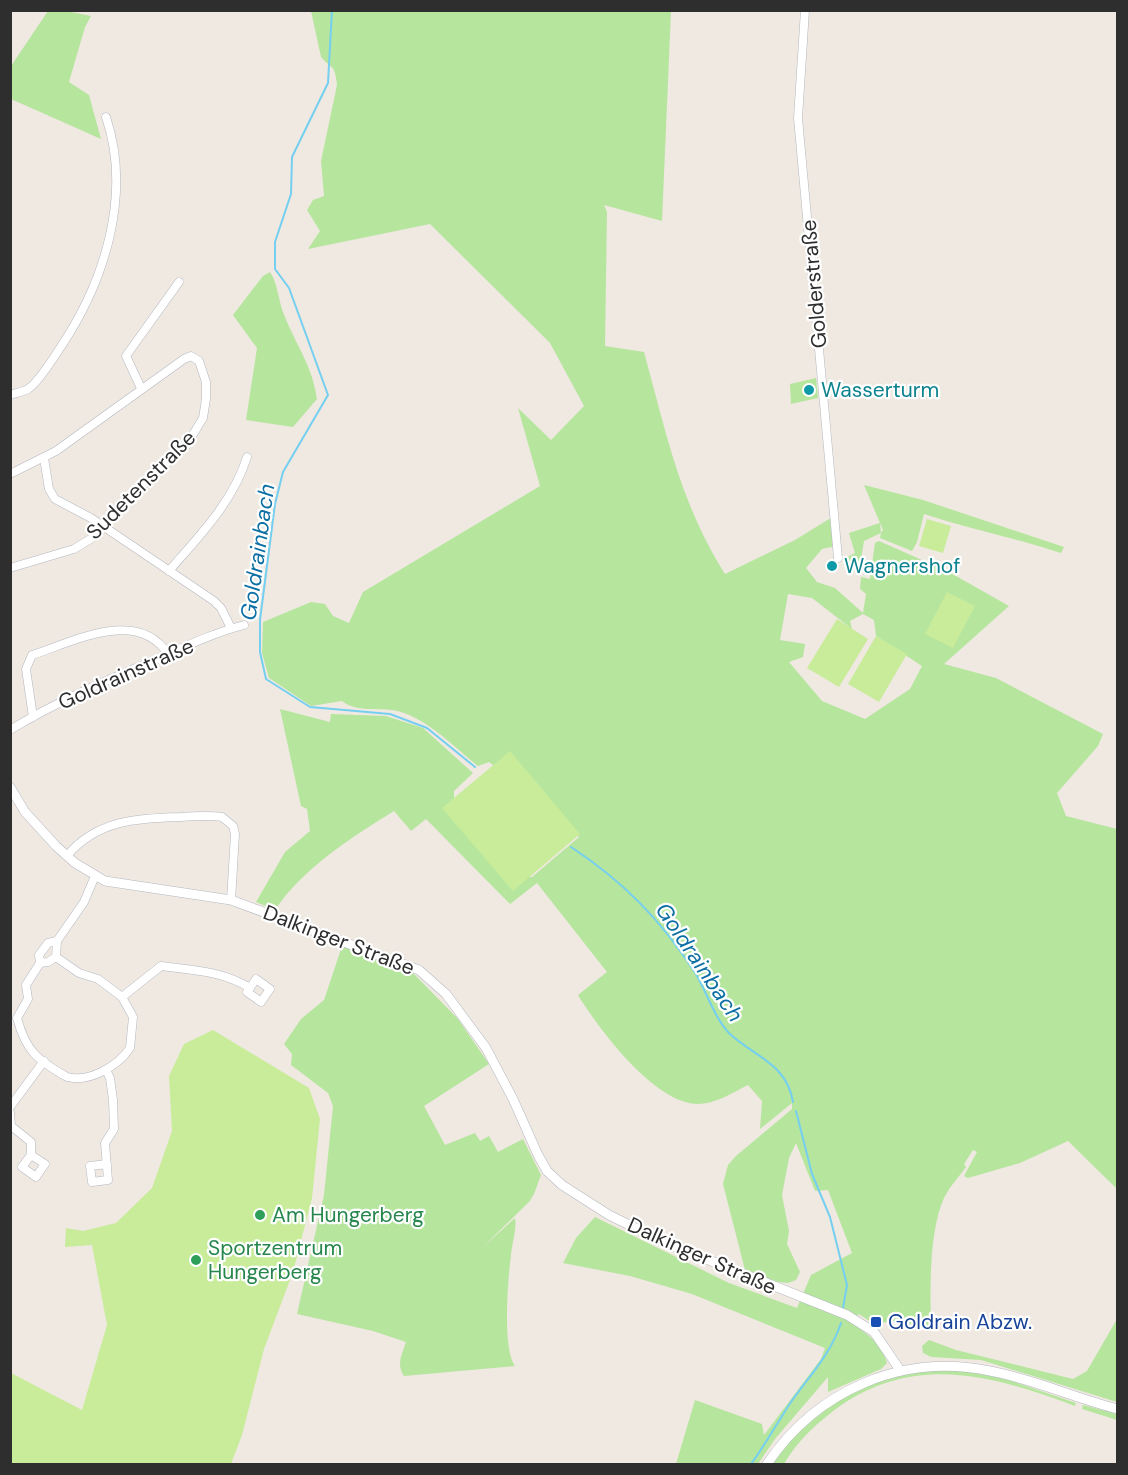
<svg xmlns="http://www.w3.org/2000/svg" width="1128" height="1475" font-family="'DM Sans',sans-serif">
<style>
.green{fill:#b6e59e;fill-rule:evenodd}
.pitch{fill:#c9ec9a}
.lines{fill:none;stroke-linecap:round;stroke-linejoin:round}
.stream{stroke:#75cff0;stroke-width:2}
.minor-casing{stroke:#b4b7c1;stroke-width:9}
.tertiary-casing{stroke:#b4b7c1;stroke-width:10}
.minor{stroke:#fff;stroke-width:8}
.tertiary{stroke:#fff;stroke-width:9}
.culture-dot{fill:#0f9aa8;stroke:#fff;stroke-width:2}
.leisure-dot{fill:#2e9e5b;stroke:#fff;stroke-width:2}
.transit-dot{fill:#1a4fb4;stroke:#fff;stroke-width:2}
.labels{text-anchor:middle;stroke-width:4.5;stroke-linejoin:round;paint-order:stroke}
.street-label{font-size:21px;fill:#2e2e2e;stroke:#fff}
.culture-label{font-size:21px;fill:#0d838f;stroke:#fff;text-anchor:start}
.leisure-label{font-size:21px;fill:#27864d;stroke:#fff;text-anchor:start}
.transit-label{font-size:21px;fill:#164399;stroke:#fff;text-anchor:start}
.water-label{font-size:22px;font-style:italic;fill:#0d6fa3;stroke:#fff}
</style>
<rect width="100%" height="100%" fill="#efe9e1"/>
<g class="green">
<path d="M48,11H66L91,16L85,27L69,82L89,95L101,139L11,99V66Z"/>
<path d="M311,11H671L662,221L604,205L607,212L605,346L644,352C666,432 680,503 725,574L795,540L834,516L836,546L822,549L806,568L817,582L835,588L863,613L866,594L860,589L861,577L870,579L875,543L879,541L949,572L1009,606L944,664L996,678L1103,734L1098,746L1057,793L1066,816L1117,829V1189L1068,1141L1020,1163L968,1178L964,1176L977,1152L973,1150L964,1164L966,1167C959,1177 949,1187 944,1198C929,1231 930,1290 931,1326L929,1331L899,1320L874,1324L859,1314L851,1323C867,1333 882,1344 887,1363L881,1369L828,1392V1377L775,1439L758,1464H676L695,1400L762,1424L764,1435L821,1359L825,1348L692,1294L630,1276L563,1263L576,1238L595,1217L729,1283L797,1308L811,1275L852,1253L828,1190L815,1191L796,1143L789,1158L782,1195L789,1231L787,1244L800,1272L796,1280L788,1283L778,1282L745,1270L723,1184L728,1165L736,1156L792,1109V1103L760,1129L762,1101L748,1085C732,1093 716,1104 697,1104C653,1102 599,1029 578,995L607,972L537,883L510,904L426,819L411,831L394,811C352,837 303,868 275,910L256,902L285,852L310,831L307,809L301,806L280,709L330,722L331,714L386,716L423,728L473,773L454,791V806L519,877H532L579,837L510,758L497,768L489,762L478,766C455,748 430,721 401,712C382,706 358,714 342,701L311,706L269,678L262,653L263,622L311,602L325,604L333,616L349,623L363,592L540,486L518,408L551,440L584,406L550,343L430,224L308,249L320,231L307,210L313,200L324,196L321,161L337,85C335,63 331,69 321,57ZM788,594L812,598L852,629L850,621L863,614L874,620L876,636L922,666L910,689L865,719L822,701L789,662L803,657L805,644L780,640Z"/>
<path d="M270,272C279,286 278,302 285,317C297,347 312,365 317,399L293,427L246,420L257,348L233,315L263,276Z"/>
<path d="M816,378L818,398L791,404L790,384Z"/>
<path d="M864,485L923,500L1064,547L1061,553C1016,538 969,529 924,514L917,542L912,551L880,538L881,533L864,541L860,565L858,566L846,562L847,557L855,553L849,533L880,523L881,533L883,530Z"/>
<path d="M342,946L413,973L458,1019L489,1064L424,1106L445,1145L475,1133L480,1141L489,1136L498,1152L523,1139L541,1175L534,1194L529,1202L482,1248L515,1218C517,1229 512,1243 511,1255C508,1278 502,1348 515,1366L404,1376C396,1365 402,1354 406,1342L373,1331L297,1314L324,1195L333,1106L328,1093L291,1065L292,1054L284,1044L301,1019L324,1000Z"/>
<path d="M1117,1319V1402L981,1360L931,1357L923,1353L922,1346L929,1340L956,1350L1073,1379L1087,1371Z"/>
<path d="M956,1370L1003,1378L1076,1403L1075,1406C995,1376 917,1353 840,1406C818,1422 798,1440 784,1464H773C803,1417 854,1382 909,1373C924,1370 940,1371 956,1370Z"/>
<path d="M1083,1405L1117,1414V1420L1082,1409Z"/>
</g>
<g class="pitch">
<path d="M927,519L951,526L943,553L919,546Z"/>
<path d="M947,592L975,606L953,648L925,634Z"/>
<path d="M837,619L868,639L839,687L807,668Z"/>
<path d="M876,636L907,654L879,702L848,684Z"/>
<path d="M510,751L580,834L513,891L442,808Z"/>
<path d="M213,1030L309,1088L320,1119L312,1198L293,1272L264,1349L242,1435L231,1464H11V1373L82,1410L107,1325L92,1245L65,1247L66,1228L83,1231L116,1223L152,1188L172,1131L169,1076L184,1044Z"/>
</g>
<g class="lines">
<g class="stream">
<path d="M332,10L328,83L292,157L291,194L275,242V269L289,288L328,395L283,472L275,504L260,620V652L266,679L310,707L390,714L427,728L475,767"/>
<path d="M571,847C624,882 661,920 696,974C706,991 716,1021 730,1034C755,1057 787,1064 793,1102"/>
<path d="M796,1111L812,1174L830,1217L847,1285L843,1308"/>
<path d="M751,1464C765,1445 776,1425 789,1405C808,1377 830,1356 841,1323"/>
</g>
<defs>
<g id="minor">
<path d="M805,10L798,118L838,558"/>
<path d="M141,388L126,356L179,282"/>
<path d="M10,395C16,393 23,392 28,389C38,383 55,356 62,345C105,280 132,194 106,117"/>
<path d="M44,458L49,489L55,499L91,518L214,601L221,608L231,628"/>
<path d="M10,474L56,451L184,359L191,356L199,361L206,382V399L203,418L186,446L123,503L97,535L74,549L10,568"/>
<path d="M169,571C200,535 233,502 247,457"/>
<path d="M33,717L26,669L32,655C73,642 137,607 168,654"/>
<path d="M10,730C56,702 105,681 155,660C184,647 213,633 244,625"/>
<path d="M67,856C96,820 138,818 181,817C194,816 209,815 222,817L233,826L235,834L231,900"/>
<path d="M57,941L84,902L95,876"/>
<path d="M57,941L56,957L48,962L40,963L39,955L48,943Z"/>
<path d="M40,963L26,985L28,999L17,1018C26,1051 37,1060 67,1077C89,1083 118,1066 130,1048L133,1017L122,997L98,979L79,973L56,957"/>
<path d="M256,979L270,989L261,1002L247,992Z"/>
<path d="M122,997L161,966C192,970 223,971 250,988"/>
<path d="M106,1070L110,1078L113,1100L114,1129L105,1143L108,1180L92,1182L90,1166L107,1164"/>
<path d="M10,1107L44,1061"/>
<path d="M10,1113L11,1126L31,1142V1155L22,1167L36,1177L45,1164L31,1155"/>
</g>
<g id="tertiary">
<path d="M10,787L25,812L56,846L75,863L105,881L231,900L419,970L446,994L486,1048L513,1099L538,1155L547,1171L562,1185L609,1215L666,1243L847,1315L874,1332L900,1370"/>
<path d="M767,1464C817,1390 902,1353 990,1371C1033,1379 1075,1398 1118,1409"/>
</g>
</defs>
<use href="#minor" class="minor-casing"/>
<use href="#tertiary" class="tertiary-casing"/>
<use href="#minor" class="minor"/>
<use href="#tertiary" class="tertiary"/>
</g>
<g class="culture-dot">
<circle cx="809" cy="390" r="6"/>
<circle cx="832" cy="566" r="6"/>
</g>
<g class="leisure-dot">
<circle cx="260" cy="1215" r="6"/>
<circle cx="196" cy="1260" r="6"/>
</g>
<rect class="transit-dot" x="870" y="1316" width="12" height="12" rx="3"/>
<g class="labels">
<g class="street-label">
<text transform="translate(814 284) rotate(-95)" y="7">Golderstraße</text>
<text transform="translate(141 485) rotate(-45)" y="7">Sudetenstraße</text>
<text transform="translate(126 674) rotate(-24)" y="7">Goldrainstraße</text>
<text transform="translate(339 940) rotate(21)" y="7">Dalkinger Straße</text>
<text transform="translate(702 1256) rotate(24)" y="7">Dalkinger Straße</text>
</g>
<g class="culture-label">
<text x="821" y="397">Wasserturm</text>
<text x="844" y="573">Wagnershof</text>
</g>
<g class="leisure-label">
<text x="272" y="1222">Am Hungerberg</text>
<text x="208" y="1255">Sportzentrum<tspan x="208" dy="24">Hungerberg</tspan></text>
</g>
<g class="transit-label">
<text x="888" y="1329">Goldrain Abzw.</text>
</g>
<g class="water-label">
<text transform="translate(257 552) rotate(-82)" y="8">Goldrainbach</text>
<text transform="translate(700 962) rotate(56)" y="8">Goldrainbach</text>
</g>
</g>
<rect width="1128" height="1475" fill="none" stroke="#2e2e2e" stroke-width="24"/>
</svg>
